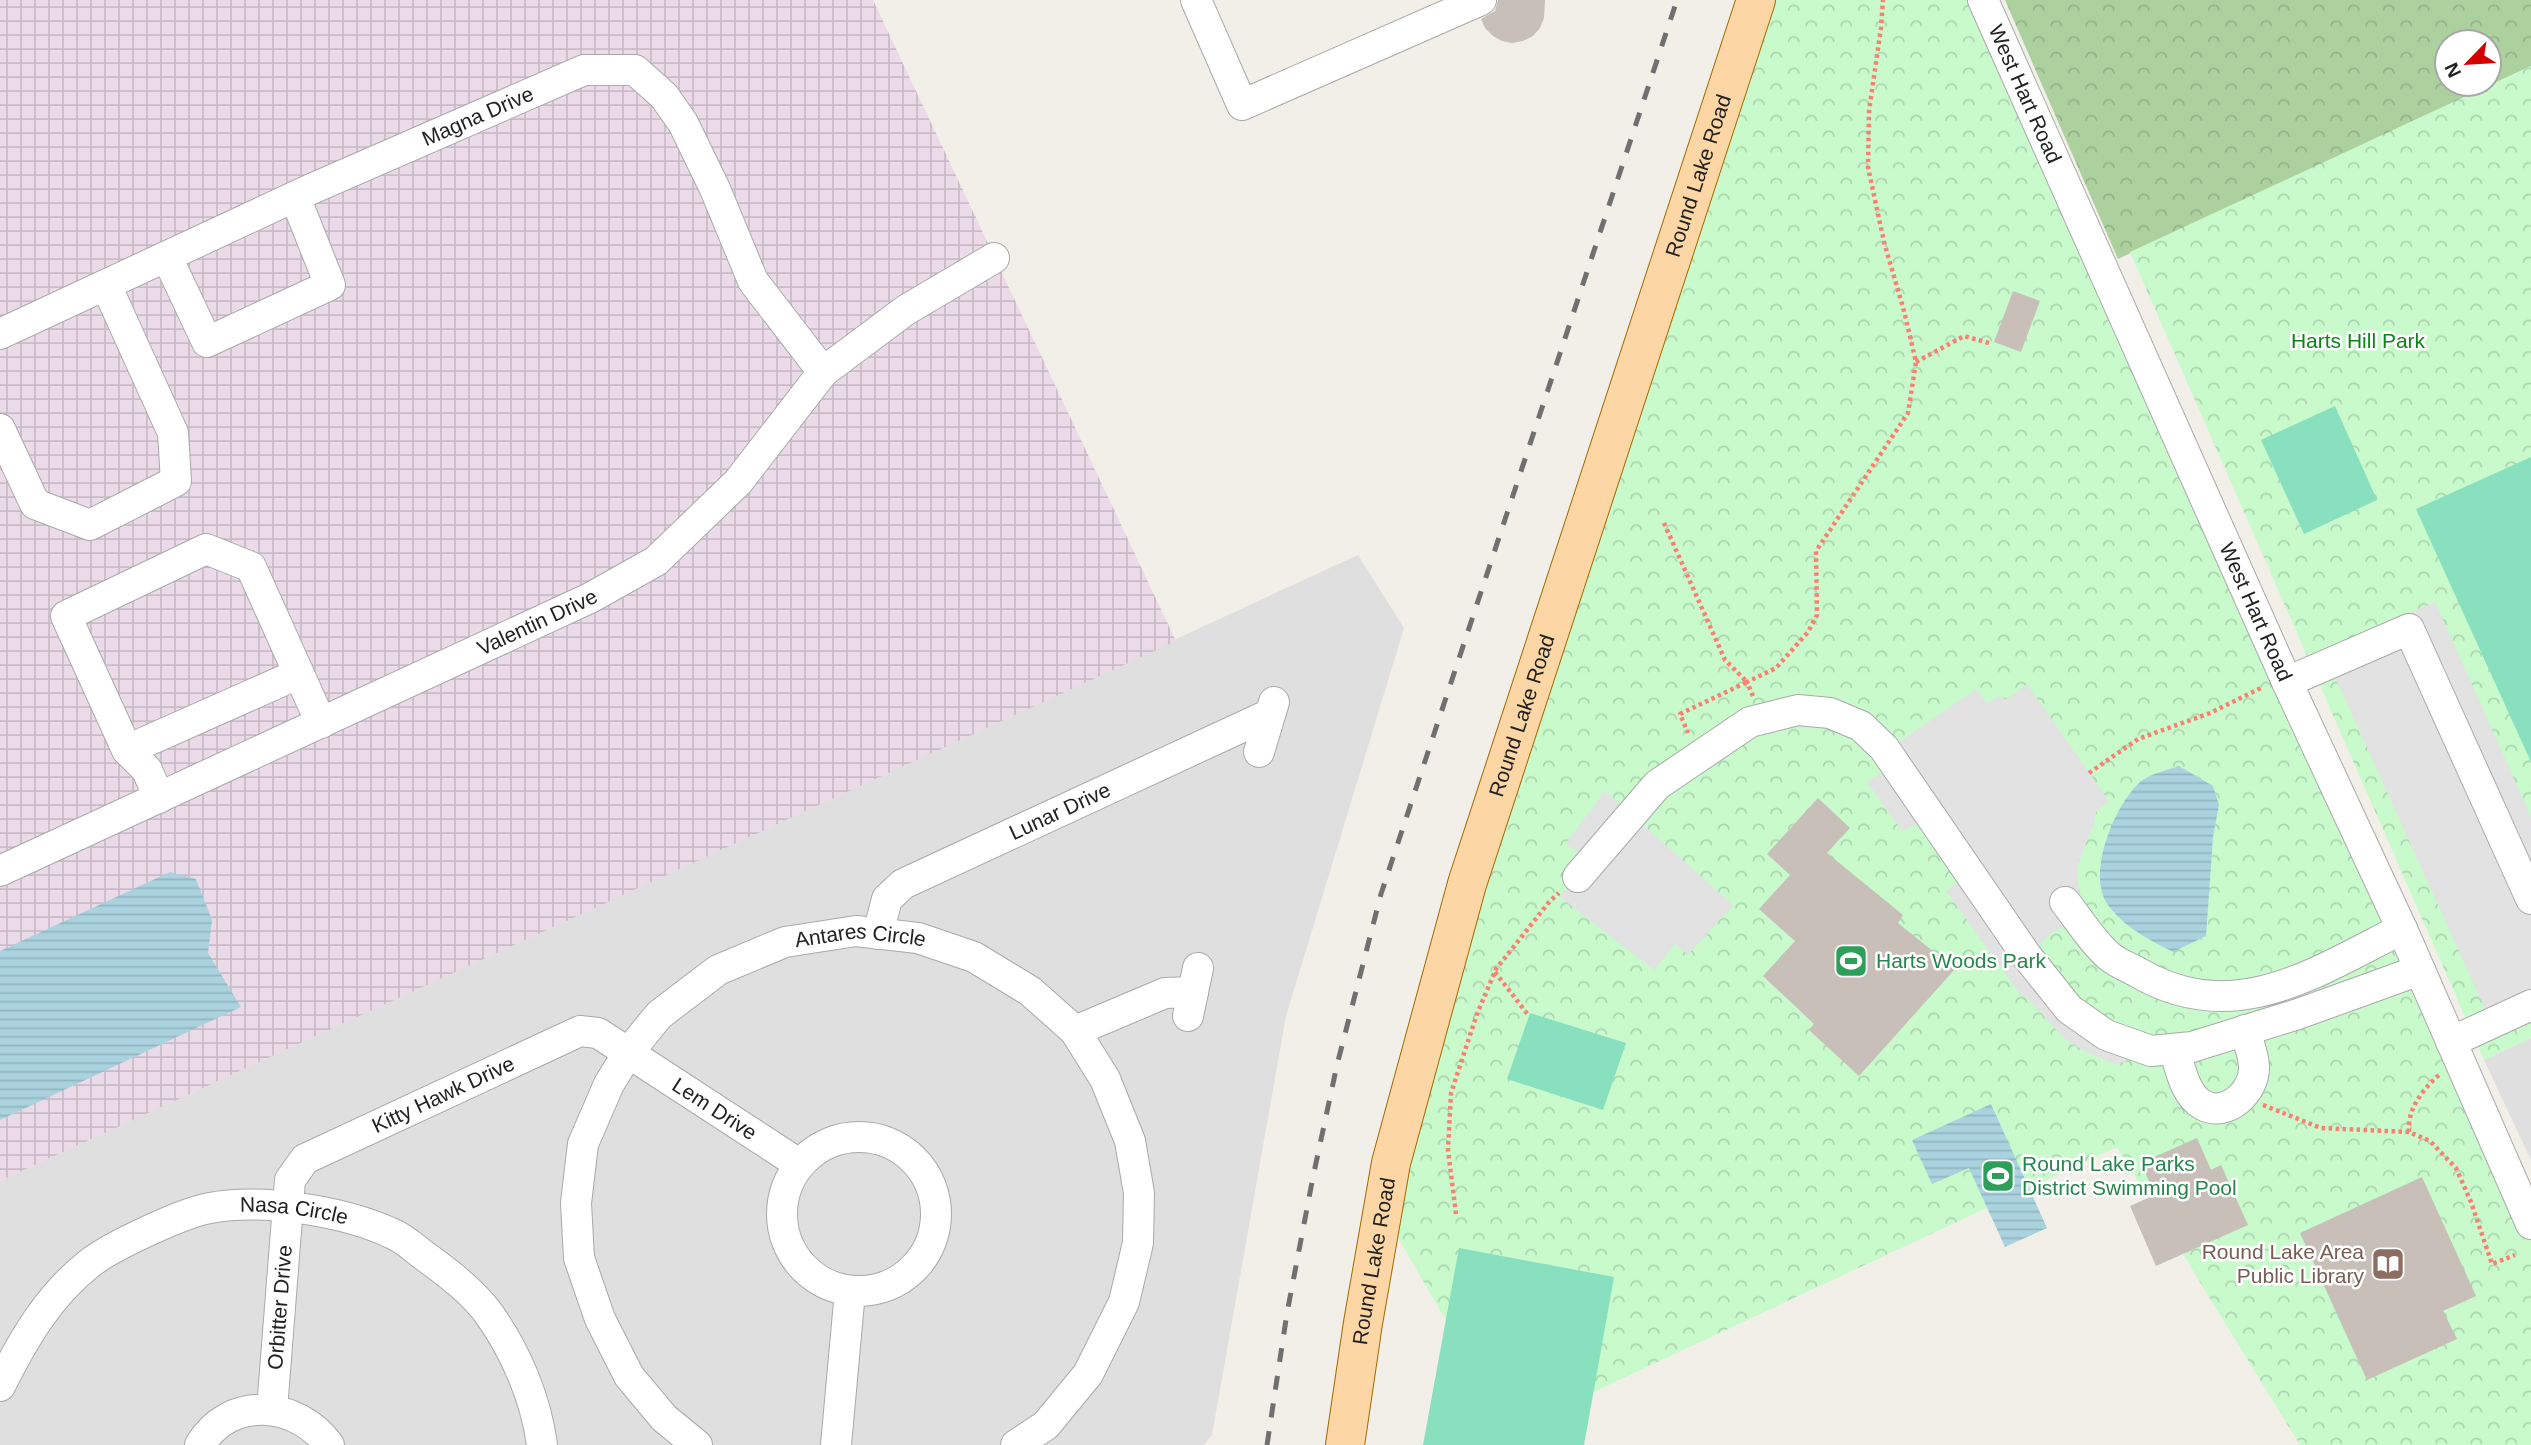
<svg xmlns="http://www.w3.org/2000/svg" width="2531" height="1445" font-family="Helvetica,sans-serif">
<style>
.residential{fill:#e0dfdf}
.industrial{fill:url(#industrial-grid)}
.forest{fill:url(#forest-crowns);fill-rule:evenodd}
.park{fill:url(#park-crowns)}
.pitch{fill:#88e0be}
.parking{fill:#e2e2e2}
.water{fill:url(#water-rules)}
.building{fill:#c7bfb8}
.lines{fill:none;stroke-linecap:round;stroke-linejoin:round}
.minor-casing{stroke:#a9a9a9;stroke-width:32}
.major-casing{stroke:#a06b00;stroke-width:40}
.path{stroke:#fa8072;stroke-width:4.5;stroke-dasharray:3.5 3.5;stroke-linecap:butt}
.minor{stroke:#fff;stroke-width:30}
.major{stroke:#fcd6a4;stroke-width:38}
.rail{stroke:#707070;stroke-width:5;stroke-dasharray:14 14;stroke-linecap:butt}
.labels{text-anchor:middle;stroke-width:5;stroke-linejoin:round;paint-order:stroke}
.street-label{font-size:21px;fill:#222;stroke:#fff}
.park-label{font-size:21px;fill:#0c8416;stroke:#fff}
.leisure-label{font-size:21px;fill:#27864d;stroke:#fff;text-anchor:start}
.education-label{font-size:21px;fill:#785e54;stroke:#fff;text-anchor:end}
</style>
<defs>
<pattern id="industrial-grid" width="8" height="8" patternUnits="userSpaceOnUse" patternTransform="scale(1.75)"><rect width="8" height="8" fill="#ebdbe8"/><path d="M0 4h8M4 0v8" fill="none" stroke="#c9bcc7"/></pattern>
<pattern id="forest-crowns" width="20" height="18" patternUnits="userSpaceOnUse" patternTransform="scale(1.75)"><rect width="20" height="18" fill="#add19e"/><path d="M2 6a3 3 0 1 1 6 0M12 15a3 3 0 1 1 6 0" fill="none" stroke="#95b388"/></pattern>
<pattern id="park-crowns" width="20" height="18" patternUnits="userSpaceOnUse" patternTransform="scale(1.75)"><rect width="20" height="18" fill="#c8facc"/><path d="M2 6a3 3 0 1 1 6 0M12 15a3 3 0 1 1 6 0" fill="none" stroke="#acd6af"/></pattern>
<pattern id="water-rules" width="6" height="5" patternUnits="userSpaceOnUse" patternTransform="scale(1.75)"><rect width="6" height="5" fill="#aad3df"/><path d="M0 2.5h6" fill="none" stroke="#92b5bf"/></pattern>
</defs>
<rect width="100%" height="100%" fill="#f2efe9"/>
<g class="residential">
<path d="M1358,555L1404,628L1286,1016L1212,1435L1204,1445H0V1181Z"/>
<path d="M2531,1038V1160L2484,1060Z"/>
</g>
<path class="industrial" d="M0,0H873L1176,641L0,1181Z"/>
<path class="forest" d="M2005,0H2531V66L2118,259ZM2447,42H2489V84H2447Z"/>
<g class="park">
<path d="M1761,0H1987L2531,1225V1445H2300L2117,1147L1510,1431L1382,1210Z"/>
<path d="M2531,66V1038L2484,1060L2130,252Z"/>
</g>
<g class="pitch">
<path d="M2335,406L2377,500L2304,534L2261,440Z"/>
<path d="M2531,457V762L2416,509Z"/>
<path d="M1530,1013L1626,1043L1603,1110L1507,1079Z"/>
<path d="M1459,1248L1614,1277L1584,1445H1423Z"/>
</g>
<g class="parking">
<path d="M2435,602L2531,817V1015L2495,1031L2323,650Z"/>
<path d="M2027,684L2109,801L2096,812L2094,823L2077,867L2079,892L2083,913L2067,926L2052,932L2039,946L2078,1003L2124,1031L2126,1062L2115,1064L2084,1051L2064,1038L2029,1000L2020,994L1946,891L1957,883V876L1919,823L1902,831L1867,782L1884,771L1876,758L1976,689L1987,703L1998,697L2007,699Z"/>
<path d="M1605,791L1733,905L1688,955L1675,944L1654,970L1560,897L1588,861L1566,843Z"/>
</g>
<g class="water">
<path d="M2179,766L2213,786L2219,805L2213,837L2206,936L2173,952C2148,939 2125,928 2108,905C2086,874 2114,806 2140,782C2149,774 2168,770 2179,766Z"/>
<path d="M170,872L196,879L212,920L208,953L241,1007L0,1120V951Z"/>
<path d="M1991,1104L2047,1228L2005,1247L1969,1168L1932,1184L1912,1140Z"/>
</g>
<g class="building">
<path d="M1498,0H1545L1544,18L1540,28L1533,36L1523,41L1512,43L1502,41L1493,36L1485,28L1481,19L1495,11Z"/>
<path d="M2013,291L2040,301L2021,352L1994,342Z"/>
<path d="M1818,798L1850,828L1827,853L1903,915L1898,923L1955,969L1859,1076L1809,1030L1814,1024L1763,976L1795,941L1759,909L1790,875L1767,854Z"/>
<path d="M2197,1138L2211,1170L2221,1165L2248,1225L2156,1266L2130,1206L2155,1195L2141,1163Z"/>
<path d="M2422,1177L2476,1296L2443,1311L2457,1339L2367,1380L2300,1233Z"/>
</g>
<g class="lines">
<defs>
<g id="minor">
<path d="M1196,0L1242,105L1481,0"/>
<path id="s1" d="M1983,0L2287,682L2402,929L2531,1224"/>
<path d="M167,257L207,342L330,285L295,197"/>
<path id="s2" d="M0,334L309,190L584,70H635L664,96L683,123L715,189L753,281L823,372"/>
<path d="M0,429L35,504L90,525L176,481L173,433L106,285"/>
<path d="M2287,682L2409,629L2531,899"/>
<path d="M127,750L298,674"/>
<path d="M1259,752L1274,702"/>
<path d="M159,798L147,770L127,750L66,616L206,549L251,567L321,723"/>
<path id="s3" d="M0,871L590,598L656,561L738,482L823,372L906,310L994,258"/>
<path d="M1578,877L1657,785L1750,722L1798,710L1830,713L1861,726L1884,748L2026,955L2069,1009L2106,1035L2151,1051L2192,1047L2298,1014L2420,970"/>
<path d="M2065,902C2078,918 2093,943 2109,956C2117,963 2128,967 2137,972C2234,1029 2314,973 2402,929"/>
<path id="s4" d="M878,934L887,899L903,884L1270,714"/>
<path d="M1188,1016L1198,968"/>
<path d="M1075,1031L1165,993L1193,992"/>
<path d="M2451,1042L2531,1005"/>
<path d="M2174,1049C2180,1067 2185,1096 2203,1105C2227,1118 2255,1091 2254,1067C2254,1055 2248,1042 2245,1030"/>
<circle cx="859" cy="1214" r="77"/>
<path id="s5" d="M0,1386C23,1340 48,1296 90,1263C112,1246 182,1213 210,1208C262,1198 343,1211 391,1233C404,1238 415,1249 426,1257C448,1273 473,1292 489,1314C516,1352 536,1399 542,1445"/>
<path id="s6" d="M272,1409L290,1180L305,1159L580,1031L598,1033L799,1164"/>
<path d="M200,1445C230,1395 297,1401 329,1445"/>
<path id="s7" d="M697,1445L664,1418L629,1376L600,1319L579,1258L576,1203L583,1144L609,1084L628,1053L659,1015L718,970L785,942L856,931L918,938L974,957L1030,991L1075,1031L1105,1079L1130,1141L1139,1193L1138,1243L1124,1302L1088,1374L1046,1425L1016,1445"/>
<path d="M836,1445L850,1291"/>
</g>
<g id="major">
<path id="s8" d="M1345,1445L1363,1323L1391,1163L1467,884L1756,0"/>
</g>
</defs>
<use href="#minor" class="minor-casing"/>
<use href="#major" class="major-casing"/>
<g class="path">
<path d="M1916,362L1964,336L1989,343"/>
<path d="M1664,523L1725,660L1747,682L1680,714L1688,733"/>
<path d="M1753,696L1747,682L1776,668L1808,632L1817,615L1816,551L1908,413L1916,362L1904,311L1884,242L1868,167L1869,111L1881,28L1883,0"/>
<path d="M2089,773L2138,739L2210,713L2263,687"/>
<path d="M1495,972L1529,1016"/>
<path d="M2263,1105L2321,1128L2409,1132L2430,1141L2456,1168L2471,1202L2492,1264L2515,1255"/>
<path d="M2409,1132C2407,1109 2423,1089 2440,1074"/>
<path d="M1456,1214L1448,1150L1451,1093L1477,1014L1496,969L1550,901L1559,893"/>
</g>
<use href="#minor" class="minor"/>
<use href="#major" class="major"/>
<path class="rail" d="M1267,1445L1287,1313L1313,1177L1337,1065L1381,894L1677,0"/>
</g>
<defs>
<symbol id="stadium-square" viewBox="-11 -11 22 22"><rect x="-9" y="-9" width="18" height="18" rx="4" fill="#2e9e5b" stroke="#fff"/><path d="M0-5a6.5 5 0 1 0 0 10a6.5 5 0 1 0 0-10ZM-3.5-1.8h7v3.6h-7Z" fill="#fff"/></symbol>
<symbol id="library-square" viewBox="-11 -11 22 22"><rect x="-9" y="-9" width="18" height="18" rx="4" fill="#8d6e63" stroke="#fff"/><path d="M-6-4Q-3-5.5-.7-3.5V5Q-3 3-6 4ZM6-4Q3-5.5 .7-3.5V5Q3 3 6 4Z" fill="#fff"/></symbol>
</defs>
<g fill-rule="evenodd">
<use href="#stadium-square" x="1832" y="942" width="38" height="38"/>
<use href="#stadium-square" x="1979" y="1157" width="38" height="38"/>
<use href="#library-square" x="2369" y="1245" width="38" height="38"/>
</g>
<g class="labels">
<g class="street-label">
<text dy="7" stroke="none"><textPath href="#s1" startOffset="103">West Hart Road</textPath></text>
<text dy="7" stroke="none"><textPath href="#s2" startOffset="525">Magna Drive</textPath></text>
<text dy="7" stroke="none"><textPath href="#s8" startOffset="1320">Round Lake Road</textPath></text>
<text dy="7" stroke="none"><textPath href="#s1" startOffset="670">West Hart Road</textPath></text>
<text dy="7" stroke="none"><textPath href="#s3" startOffset="592">Valentin Drive</textPath></text>
<text dy="7" stroke="none"><textPath href="#s8" startOffset="752">Round Lake Road</textPath></text>
<text dy="7" stroke="none"><textPath href="#s4" startOffset="231">Lunar Drive</textPath></text>
<text dy="7" stroke="none"><textPath href="#s7" startOffset="714">Antares Circle</textPath></text>
<text dy="7" stroke="none"><textPath href="#s6" startOffset="408">Kitty Hawk Drive</textPath></text>
<text dy="7" stroke="none"><textPath href="#s6" startOffset="716">Lem Drive</textPath></text>
<text dy="7" stroke="none"><textPath href="#s5" startOffset="371">Nasa Circle</textPath></text>
<text dy="7" stroke="none"><textPath href="#s8" startOffset="186">Round Lake Road</textPath></text>
<text dy="7" stroke="none"><textPath href="#s6" startOffset="102">Orbitter Drive</textPath></text>
</g>
<g class="park-label">
<text x="2358" y="348">Harts Hill Park</text>
</g>
<g class="leisure-label">
<text x="1876" y="968">Harts Woods Park</text>
<text x="2022" y="1171">Round Lake Parks<tspan x="2022" dy="24">District Swimming Pool</tspan></text>
</g>
<g class="education-label">
<text x="2364" y="1259">Round Lake Area<tspan x="2364" dy="24">Public Library</tspan></text>
</g>
</g>
<g transform="translate(2468 63) rotate(245)"><circle r="33" fill="#ffffff" stroke="#a7a7a7" stroke-width="2"/>
<path d="M0-5L12 26L0 18L-12 26Z" fill="#d40000"/>
<text y="-10" font-size="19" font-weight="bold" text-anchor="middle" fill="#222222">N</text>
</g>
</svg>
